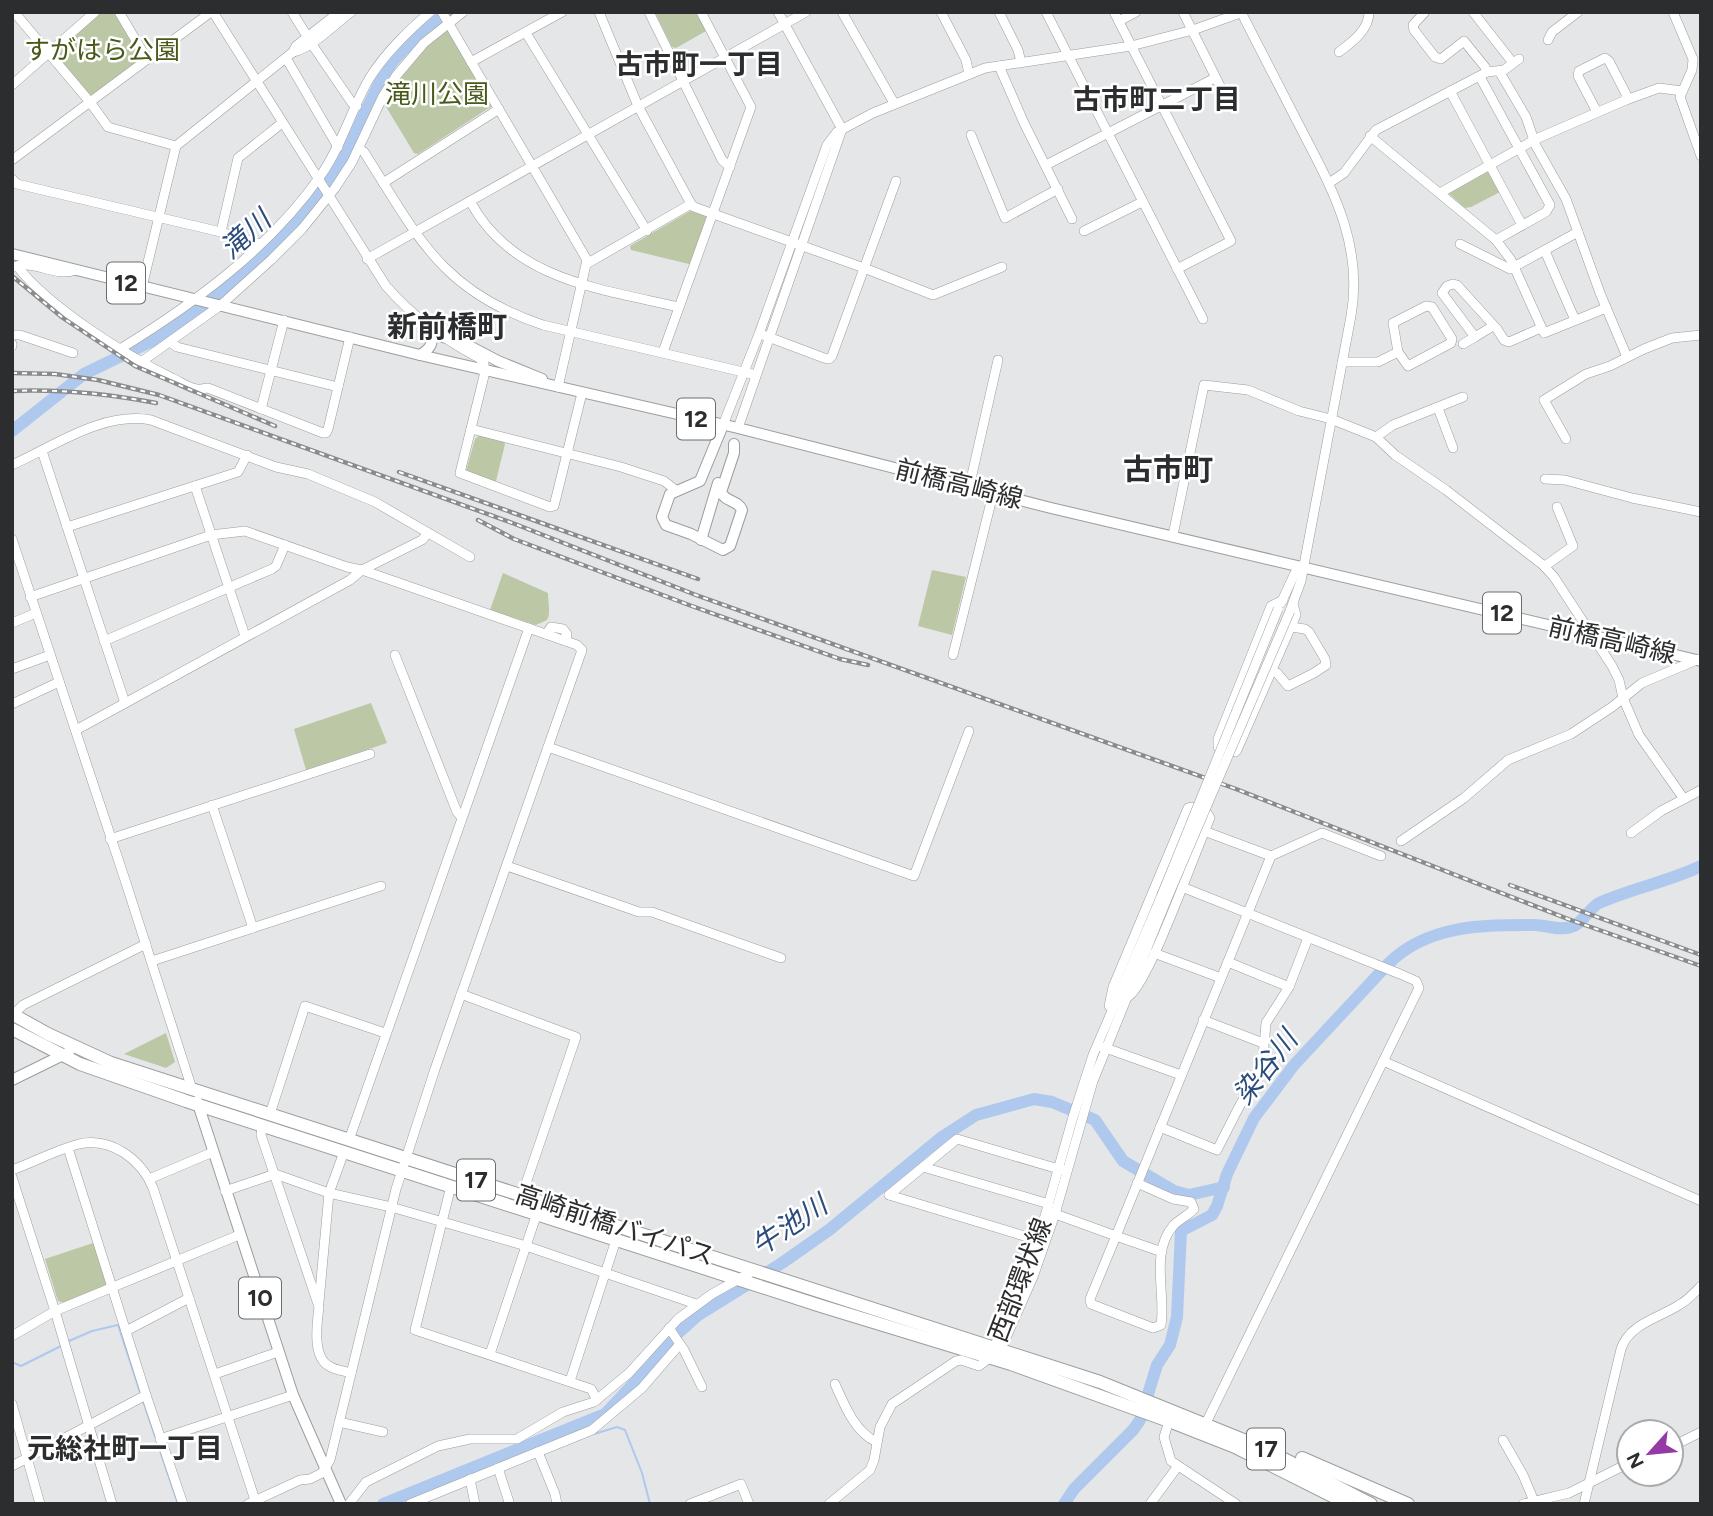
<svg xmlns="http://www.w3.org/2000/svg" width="1713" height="1516" font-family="Figtree,'Noto Sans JP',sans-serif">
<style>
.green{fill:#bcc7a5}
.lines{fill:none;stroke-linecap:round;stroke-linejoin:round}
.stream{stroke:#afc9ee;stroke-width:2}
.river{stroke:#afc9ee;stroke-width:12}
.minor-casing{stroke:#9b9d9e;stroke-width:10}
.major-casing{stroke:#9b9d9e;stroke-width:12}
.highway-casing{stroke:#9b9d9e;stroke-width:14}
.minor{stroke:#fff;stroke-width:9}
.major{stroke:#fff;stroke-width:10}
.highway{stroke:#fff;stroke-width:12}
.rail-casing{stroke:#8a8b8d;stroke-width:4.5}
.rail{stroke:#fff;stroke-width:2;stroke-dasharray:5;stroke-linecap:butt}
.minor-bridge-casing{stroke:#9b9d9e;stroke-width:10;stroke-linecap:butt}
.minor-bridge{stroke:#fff;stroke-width:9}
.labels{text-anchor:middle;stroke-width:5;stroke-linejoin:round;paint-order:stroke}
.shield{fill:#fff;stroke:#6b6c6d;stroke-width:2}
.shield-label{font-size:24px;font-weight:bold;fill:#2c2d2e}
.park-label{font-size:26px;fill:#485919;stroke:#fff}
.street-label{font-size:26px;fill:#2c2d2e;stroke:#fff}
.neighbourhood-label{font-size:28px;font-weight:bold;fill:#2c2d2e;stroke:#fff}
.water-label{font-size:28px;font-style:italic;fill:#2b4d7c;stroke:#fff}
.quarter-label{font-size:30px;font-weight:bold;fill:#2c2d2e;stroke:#fff}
</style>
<rect width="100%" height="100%" fill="#e4e6e8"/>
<g class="green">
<path d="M99,12H114L141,55L140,59L90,96L56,54L57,50Z"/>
<path d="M655,12H699L707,27L706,31L676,48L672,47Z"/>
<path d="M447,29L492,106L418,154L414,153L385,105V98L412,58Z"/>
<path d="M1487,169L1490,171L1500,192L1471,207L1465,208L1448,193Z"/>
<path d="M690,211L706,216L707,219L693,262L689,264L631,250L630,246Z"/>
<path d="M480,435L503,441L505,444L496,481L494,483L466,471L475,439Z"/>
<path d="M932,570L966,577L952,635L918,626Z"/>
<path d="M503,573L548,593C548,601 551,614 547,620L536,625L490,610Z"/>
<path d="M371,703L387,743L306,770L294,729Z"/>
<path d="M166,1033L175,1062L166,1068L124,1054Z"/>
<path d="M93,1243L97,1245L108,1281L106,1285L64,1303L58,1301L45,1259Z"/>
</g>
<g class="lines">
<g class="stream">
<path d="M69,1341L92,1331L118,1325L140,1392"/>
<path d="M12,1362L21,1366L61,1346"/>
<path d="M143,1401L178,1504"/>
<path d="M594,1434L617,1427L625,1430L642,1473L650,1504"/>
</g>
<g class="river">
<path d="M12,431L84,374L158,338L195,312L247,270L287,231L340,164L382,78L393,61L413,40L448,12"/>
<path d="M383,1504L605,1414L652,1364L667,1343L697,1316L782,1263L829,1230L942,1137L976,1115L1034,1099L1052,1102L1095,1120L1123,1161L1174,1191L1189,1195L1224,1187"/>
<path d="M1064,1504L1074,1489L1133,1430L1140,1420L1157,1365L1170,1345L1177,1317L1181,1231L1212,1215L1217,1206L1227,1174L1254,1118L1294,1065L1388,964C1427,925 1481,925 1534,925C1547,925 1559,931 1571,927C1583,924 1589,908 1599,903C1632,888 1668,882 1701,866"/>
</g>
<defs>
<g id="minor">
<path d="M14,12L90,102L108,127L176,146"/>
<path d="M119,12L147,59"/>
<path d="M213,12L386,286C413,317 443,339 479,358L484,363V376L460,473L550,507L554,506L582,393"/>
<path d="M292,12L307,36"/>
<path d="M442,12L587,260L558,387"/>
<path d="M599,12L638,106L691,204L694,207L864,268L933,295L1002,267"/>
<path d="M649,12L722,160L730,167"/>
<path d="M842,12L894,103"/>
<path d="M941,12L966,60L969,74"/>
<path d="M999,12L1018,50L1021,62"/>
<path d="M1046,12L1203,319"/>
<path d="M1114,12L1231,241L1177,269"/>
<path d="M1183,12L1228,102"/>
<path d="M1241,12C1260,49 1279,86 1298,123C1330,185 1364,242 1351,316L1301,581L1290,611"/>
<path d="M1425,12L1413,25L1414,30L1435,57L1441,59L1464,41L1485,67L1487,72"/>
<path d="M1473,12L1513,63"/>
<path d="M1673,12L1693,59L1692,70L1680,97L1701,156"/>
<path d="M1119,21L1136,12"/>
<path d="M526,33L647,231"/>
<path d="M1548,40L1552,32L1578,12"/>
<path d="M311,43L352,103L357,106"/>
<path d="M293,52C311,49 336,23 351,12"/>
<path d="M1339,52C1352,42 1369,30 1369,12"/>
<path d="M286,58L338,147"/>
<path d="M471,62L562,12"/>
<path d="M999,66L1024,123L1072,219"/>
<path d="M1499,71L1526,117L1536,146L1566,199L1600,293L1627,357"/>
<path d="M1480,77L1550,205L1546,212L1496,240"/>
<path d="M12,85L95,12"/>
<path d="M1450,91L1522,225"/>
<path d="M1597,112L1578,76L1579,71L1605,58L1609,61L1626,94V100"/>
<path d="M971,135L1005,218L1058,189"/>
<path d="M1370,136L1496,240L1511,260L1544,333L1606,308"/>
<path d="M360,149L364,152C418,237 441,291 543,325L756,375"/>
<path d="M12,160L211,12"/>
<path d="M1046,165L1215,78"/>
<path d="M12,179L17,184L221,232L238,158L282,123"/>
<path d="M383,183L499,109"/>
<path d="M1329,183L1344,173L1376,130L1487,72L1504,70L1519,59"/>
<path d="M1440,193L1536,139L1626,100L1659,88L1682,91"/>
<path d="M470,201C512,280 601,289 679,307"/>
<path d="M1084,231L1142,202"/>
<path d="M221,232L260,244"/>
<path d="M1460,244L1510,269L1578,232"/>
<path d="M1545,251L1575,320"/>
<path d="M367,259L806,12"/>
<path d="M588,263L691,204"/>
<path d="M17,266C49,307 125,355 172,378C179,381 189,388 197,389C201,390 204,388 208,388L323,433H326L328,429L350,337"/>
<path d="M14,267C35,259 55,278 75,270"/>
<path d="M142,287L176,146L293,52L296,46L339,12"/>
<path d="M1493,326L1475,337L1442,293L1447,286L1453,284L1457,285L1497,329L1504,340L1509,342L1541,328"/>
<path d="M12,335H20L73,353"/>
<path d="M763,335L824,358L829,359L832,356L896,181"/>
<path d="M170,342L177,347L338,387"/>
<path d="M12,344V346"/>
<path d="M1463,344L1475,337"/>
<path d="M120,349C195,303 270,248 321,175C342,145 351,110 369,79C385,53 407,32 430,12"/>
<path d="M663,352L751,107L701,12"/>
<path d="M141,362L221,305L271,260L302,229L335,188L352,162L383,96L396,76L424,43L463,12"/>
<path d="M1342,362H1378L1398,352L1393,323L1426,306L1432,307L1452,339L1451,343L1408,366L1398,352"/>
<path d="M1438,408L1453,448"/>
<path d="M261,409L284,320"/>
<path d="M723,425L759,334L827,145L837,132L873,113L985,68L1131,46L1193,30L1243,12"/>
<path d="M738,428L842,129L778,12"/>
<path d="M471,429L621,467L664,481L677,491"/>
<path d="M1376,437L1393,425L1463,397"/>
<path d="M1566,439L1544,400L1586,374L1610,366L1644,349L1672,338L1701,335"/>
<path d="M42,451L125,703"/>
<path d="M12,465C54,446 103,411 151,420L276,467L308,474L375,502L470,557"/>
<path d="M1545,479L1565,480L1632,498L1701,512"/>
<path d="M195,486L245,636"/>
<path d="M969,488L998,360"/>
<path d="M67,527L238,472L247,455"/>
<path d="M1173,535L1204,385L1248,390L1299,411L1331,419L1376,437L1395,455L1446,490L1543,565L1554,577L1612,666L1619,680L1623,698L1639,735L1684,799"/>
<path d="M12,539L127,886L192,1089"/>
<path d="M1545,566L1573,546L1557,507"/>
<path d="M30,597L211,535L245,531L347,567L362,570L577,645L582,650L435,1069L396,1189L330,1460L322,1473L310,1479L300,1480L248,1504"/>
<path d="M1283,600L1271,606L1218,739V747L1235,752L1237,750L1296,615L1293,604"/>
<path d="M1281,603L1295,573L1303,566"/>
<path d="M12,623L36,613"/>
<path d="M546,634L551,627L563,629L567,634L566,641"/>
<path d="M104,641L272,569L276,566L285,545"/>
<path d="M395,655L457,812L461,817"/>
<path d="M953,655L993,494"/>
<path d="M12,669L50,655"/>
<path d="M1272,670L1277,673L1288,686L1314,673L1326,665L1325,659L1309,632L1305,629L1291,627"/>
<path d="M12,704L59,682"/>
<path d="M76,730L350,580L362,570L422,540L428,533"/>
<path d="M548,747L914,876L969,731"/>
<path d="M212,805L253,928"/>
<path d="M1204,831L1271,856"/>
<path d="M1631,833L1661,811L1701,790"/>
<path d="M110,839L370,754"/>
<path d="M1401,841L1464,798L1508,760L1571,734L1612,707L1642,683L1699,659"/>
<path d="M507,866L639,912H652L781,958"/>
<path d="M1182,887L1400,974L1416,981L1419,988L1206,1423"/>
<path d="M1154,953L1221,978"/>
<path d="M152,961L381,886"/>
<path d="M1228,962L1289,987"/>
<path d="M461,994L576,1037L522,1195"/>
<path d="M1109,1006L1113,987L1188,808L1191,807L1207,813L1210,818C1196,849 1149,983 1129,996"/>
<path d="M13,1015L23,1005L146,944"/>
<path d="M1203,1020L1263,1043"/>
<path d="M1100,1046L1181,1075"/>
<path d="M1383,1061L1701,1201"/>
<path d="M270,1114L305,1006L385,1033"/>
<path d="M262,1126L261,1135L319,1307C317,1323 312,1357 329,1366C335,1370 344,1371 351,1373"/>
<path d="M1160,1127L1217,1150L1240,1105L1262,1070L1266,1023L1289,987L1308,938"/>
<path d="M349,1140L529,628"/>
<path d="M68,1148L146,1395L183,1504"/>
<path d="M923,1167L1049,1204"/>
<path d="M12,1170C34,1162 56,1150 79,1144C111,1137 141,1159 153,1188L255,1500"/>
<path d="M12,1177L55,1311L112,1504"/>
<path d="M149,1179L213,1152"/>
<path d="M1137,1183L1173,1199L1191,1202L1194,1209C1188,1216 1179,1219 1173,1226C1150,1253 1166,1294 1161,1325L1153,1328L1091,1304L1090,1299L1116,1236L1162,1252"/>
<path d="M451,1186L415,1330L582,1386L591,1389L597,1400"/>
<path d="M225,1191L275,1174L329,1193L391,1207L526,1246L696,1304"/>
<path d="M889,1195L957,1139L1062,1170"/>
<path d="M889,1195L1041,1241"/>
<path d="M1047,1211L1116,1236L1271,856L1322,833L1381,856"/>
<path d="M319,1302L329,1193L344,1152"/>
<path d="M669,1328L684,1350L702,1387"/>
<path d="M126,1331L189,1298"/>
<path d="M12,1336L55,1311L239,1235"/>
<path d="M992,1353L1041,1230L1073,1117L1093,1055L1161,897"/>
<path d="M490,1354L537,1213"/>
<path d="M215,1374L278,1352"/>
<path d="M570,1381L616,1240"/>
<path d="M835,1384C844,1404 855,1433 877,1442"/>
<path d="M12,1404L40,1504"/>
<path d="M1169,1421L1164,1437L1171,1461L1236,1504"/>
<path d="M339,1422L383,1432"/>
<path d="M160,1439L293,1395"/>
<path d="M1503,1440L1523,1475L1534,1501"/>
<path d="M1671,1447L1701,1432"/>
<path d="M538,1452L555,1494L557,1504"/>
<path d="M12,1466L146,1395"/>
<path d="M498,1468L509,1502"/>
<path d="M470,1479L475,1504"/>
<path d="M349,1504L366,1482L438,1446L470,1439H517L563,1412L594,1402L629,1373L678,1319L712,1294L755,1270"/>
<path d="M410,1504L592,1430L642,1388L680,1344"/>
<path d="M690,1504L741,1484L749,1504"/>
<path d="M829,1504L870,1470L874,1460L880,1427L892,1404L956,1361L961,1360L979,1366L1001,1349L1033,1277L1055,1214L1093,1081L1166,901"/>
<path d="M1150,1504L1178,1466"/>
<path d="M1523,1504L1569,1493L1629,1463"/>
<path d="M1584,1504L1621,1349C1629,1324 1659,1318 1679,1305C1688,1300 1694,1293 1701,1286"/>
</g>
<g id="major">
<path d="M12,254L420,355L738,428L1051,508L1701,661"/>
<path d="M442,337L456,339L498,361L542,379"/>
<path d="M420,355C431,349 434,342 431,330"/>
<path d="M723,425L700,481L670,494L662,517L666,525L691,534L723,550L730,546L742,510C738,500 725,502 721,492L734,453V444"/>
<path d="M701,540L718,483"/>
<path d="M12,1080L69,1052"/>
<path d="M197,1101L293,1395L341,1504"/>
</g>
<g id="highway">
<path d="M12,1014L48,1034L111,1063L1100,1382L1261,1447L1371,1504"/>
<path d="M12,1029L80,1064L186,1101L821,1306L1011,1364L1169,1421L1235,1447L1348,1504"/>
<path d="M1302,1458L1408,1504"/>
</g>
</defs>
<use href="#minor" class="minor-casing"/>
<use href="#major" class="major-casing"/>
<use href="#highway" class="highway-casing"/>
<use href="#minor" class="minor"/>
<use href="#major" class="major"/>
<use href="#highway" class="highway"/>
<defs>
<g id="rail">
<path d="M12,276L63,318L135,366L275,426"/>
<path d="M12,373L55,374L98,380L159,395L515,524L696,595L1236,789L1568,919L1701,966"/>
<path d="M12,391C61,389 108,394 156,403"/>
<path d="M399,472L698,579"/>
<path d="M478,520L514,539L689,605L840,659L868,665"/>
<path d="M1510,885L1701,955"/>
</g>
</defs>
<use href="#rail" class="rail-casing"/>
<use href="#rail" class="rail"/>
<defs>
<g id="minor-bridge">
<path d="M1161,897L1278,609"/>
<path d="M1166,901L1290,611"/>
</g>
</defs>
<use href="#minor-bridge" class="minor-bridge-casing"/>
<use href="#minor-bridge" class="minor-bridge"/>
</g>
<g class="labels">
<g class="shield">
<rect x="107" y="262.5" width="38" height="41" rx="5"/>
<rect x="677" y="398.5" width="38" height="41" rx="5"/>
<rect x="1483" y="592.5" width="38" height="41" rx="5"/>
<rect x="457" y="1159.5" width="38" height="41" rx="5"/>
<rect x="239" y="1277.5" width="42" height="41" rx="5"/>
<rect x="1247" y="1428.5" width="38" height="41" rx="5"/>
</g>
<g class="shield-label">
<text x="126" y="291">12</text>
<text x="696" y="427">12</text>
<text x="1502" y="621">12</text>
<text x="476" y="1188">17</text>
<text x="260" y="1306">10</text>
<text x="1266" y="1457">17</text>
</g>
<g class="park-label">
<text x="102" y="59">すがはら公園</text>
<text x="437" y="103">滝川公園</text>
</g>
<g class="street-label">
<text transform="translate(959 484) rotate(14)" y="9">前橋高崎線</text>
<text transform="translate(1612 640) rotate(13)" y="9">前橋高崎線</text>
<text transform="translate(615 1225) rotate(18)" y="9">高崎前橋バイパス</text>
<text transform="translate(1020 1280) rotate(-69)" y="9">西部環状線</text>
</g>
<g class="neighbourhood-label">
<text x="699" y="74">古市町一丁目</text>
<text x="1157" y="109">古市町二丁目</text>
<text x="125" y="1458">元総社町一丁目</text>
</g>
<g class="water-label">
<text transform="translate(245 234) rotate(-42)" y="10">滝川</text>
<text transform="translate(1265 1067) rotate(-52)" y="10">染谷川</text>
<text transform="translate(789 1225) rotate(-34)" y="10">牛池川</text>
</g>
<g class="quarter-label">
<text x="447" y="337">新前橋町</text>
<text x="1168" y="480">古市町</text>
</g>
</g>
<rect width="1713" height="1516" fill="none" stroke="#2c2d2e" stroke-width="28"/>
<g transform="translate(1650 1453) rotate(243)"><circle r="33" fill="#ffffff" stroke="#ababab" stroke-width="2"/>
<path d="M0-5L12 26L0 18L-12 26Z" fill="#9439a5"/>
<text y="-10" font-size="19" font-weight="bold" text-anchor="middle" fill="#2c2d2e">N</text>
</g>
</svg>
